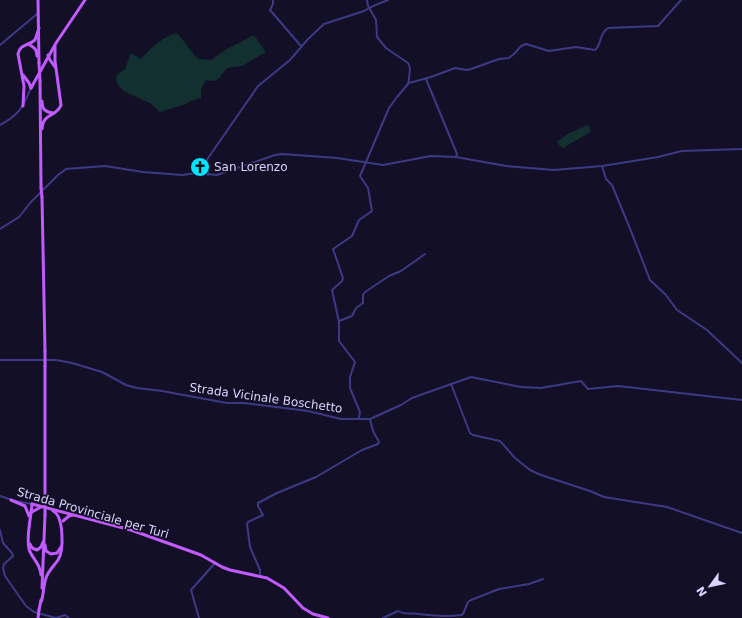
<svg xmlns="http://www.w3.org/2000/svg" width="742" height="618" font-family="'DejaVu Sans',sans-serif">
<style>
.green{fill:#12302f}
.lines{fill:none;stroke-linecap:round;stroke-linejoin:round}
.minor{stroke:#3d3a85;stroke-width:2}
.major{stroke:#c25bff;stroke-width:3}
.major-bridge{stroke:#c25bff;stroke-width:3}
.labels{text-anchor:middle;stroke-width:3.5;stroke-linejoin:round;paint-order:stroke}
.poi-label{font-size:12px;fill:#d9d4ff;stroke:#130f26;text-anchor:start}
.street-label{font-size:12px;fill:#d9d4ff;stroke:#130f26}
</style>
<rect width="100%" height="100%" fill="#130f26"/>
<g class="green">
<path d="M176,33L179,35L195,56L199,59L211,60L225,50L254,35L266,52L242,66L227,68C219,78 219,83 206,80L201,89V98L188,102L186,104L160,112L150,103L125,92L118,85L116,80L117,75L125,69L131,53L141,59C149,49 165,36 176,33Z"/>
<path d="M588,125L591,131L589,133L563,148L559,145L557,142L569,133Z"/>
<path d="M204,162L207,171L206,173L194,172L193,170Z"/>
</g>
<g class="lines">
<g class="minor">
<path d="M273,0V4L270,10L301,46"/>
<path d="M0,45L37,14"/>
<path d="M426,79L457,154L456,157"/>
<path d="M409,83L431,77L455,68L467,70L471,69L499,59L509,58L514,54L521,46L526,44L549,51L576,47L595,50C602,45 598,35 608,28L658,26L681,0"/>
<path d="M0,125C20,114 22,108 31,88"/>
<path d="M602,166L606,179L612,185L631,231L650,280L666,295L677,310L707,330L742,363"/>
<path d="M208,175L206,161L258,86L290,60L308,39L324,24L364,11L373,6L388,0"/>
<path d="M0,229L19,217L31,202L58,175L66,169L105,166L143,172L182,175L197,173L217,175L275,155L282,154L337,158L383,165L431,156L456,157L506,166L554,170L602,166L658,157L682,151L742,149"/>
<path d="M339,321L352,316L356,308L363,303V295L365,292L389,276L401,271L425,254"/>
<path d="M0,360H56L72,363L102,372L126,385L137,388L162,391L227,403H244L308,411L341,419H370L401,405L412,398L471,377L521,387L541,388L581,381L588,389L618,386L742,400"/>
<path d="M451,384L470,433L473,435L500,441L515,458L530,470L541,475L590,491L604,497L667,507L742,533"/>
<path d="M359,418L360,412L350,388V377L355,362L339,341V322L332,290L342,281L343,278L333,249L352,236L359,220L372,211L368,188L360,176L389,108L397,97L408,84L409,79L410,68L408,63L386,48L377,37L376,20L368,6L367,0"/>
<path d="M0,496L12,500"/>
<path d="M16,501L32,504"/>
<path d="M0,530L3,543L12,553L13,556L4,564L3,568L5,576L26,606L34,612L56,618L65,615L69,618"/>
<path d="M260,576V570L250,547L247,524L248,522L263,515L258,506V503L277,493L316,477L362,450L378,444L379,442L373,431L370,419"/>
<path d="M199,618L191,590L215,563"/>
<path d="M383,618L398,611C406,616 410,612 419,614C434,616 446,617 461,615L463,614L468,602L471,600L499,589L529,584L543,579"/>
</g>
<g class="major">
<path d="M38,0L39,63"/>
<path d="M28,44C34,47 37,49 37,56"/>
<path d="M48,55L50,60L55,67"/>
<path d="M23,75L29,83L31,88"/>
<path d="M40,81L41,188"/>
<path d="M31,88L56,43L85,0"/>
<path d="M42,101C42,109 45,112 53,113"/>
<path d="M23,106L24,86L18,54C20,44 28,46 35,40L39,28"/>
<path d="M42,129C43,112 56,118 61,105L55,61V46"/>
<path d="M42,197L45,351"/>
<path d="M45,498V366"/>
<path d="M11,500L25,506L29,516"/>
<path d="M32,504L131,530L201,555L222,567L230,570L267,578L284,588L303,608L313,614L328,618"/>
<path d="M32,504C31,519 26,535 29,549C32,559 40,562 41,575"/>
<path d="M30,513L41,507"/>
<path d="M63,521L69,516L73,515"/>
<path d="M30,544L32,548L37,550L41,547L43,542"/>
<path d="M45,545L46,551L51,554L57,553L61,547"/>
<path d="M42,588L45,515"/>
<path d="M41,602C44,595 43,586 46,578C48,571 54,566 58,560C64,551 64,516 53,511"/>
<path d="M39,610L41,600"/>
</g>
<g class="major-bridge">
<path d="M39,63L40,81"/>
<path d="M41,188L42,197"/>
<path d="M45,351V366"/>
<path d="M45,498V515"/>
<path d="M38,618L39,610"/>
</g>
</g>
<defs>
<symbol id="church-disc" viewBox="-11 -11 22 22"><circle r="9.5" fill="#00e5ff" stroke="#130f26"/><path d="M-1.2-6h2.4v3.5h3.3v2.4h-3.3V6h-2.4V-.1h-3.3v-2.4h3.3Z" fill="#111"/></symbol>
</defs>
<g fill-rule="evenodd">
<use href="#church-disc" x="189" y="156" width="22" height="22"/>
</g>
<g class="labels">
<g class="poi-label">
<text x="214" y="171">San Lorenzo</text>
</g>
<g class="street-label">
<text transform="translate(266 398) rotate(8)" y="4">Strada Vicinale Boschetto</text>
<text transform="translate(93 513) rotate(16)" y="4">Strada Provinciale per Turi</text>
</g>
</g>
<g transform="translate(710 586) rotate(237)" stroke="#130f26" stroke-width="3" paint-order="stroke">
<path d="M0-3L7 15L0 10L-7 15Z" fill="#d9d4ff"/>
<text y="-6" font-size="11" font-weight="bold" text-anchor="middle" fill="#d9d4ff">N</text>
</g>
</svg>
